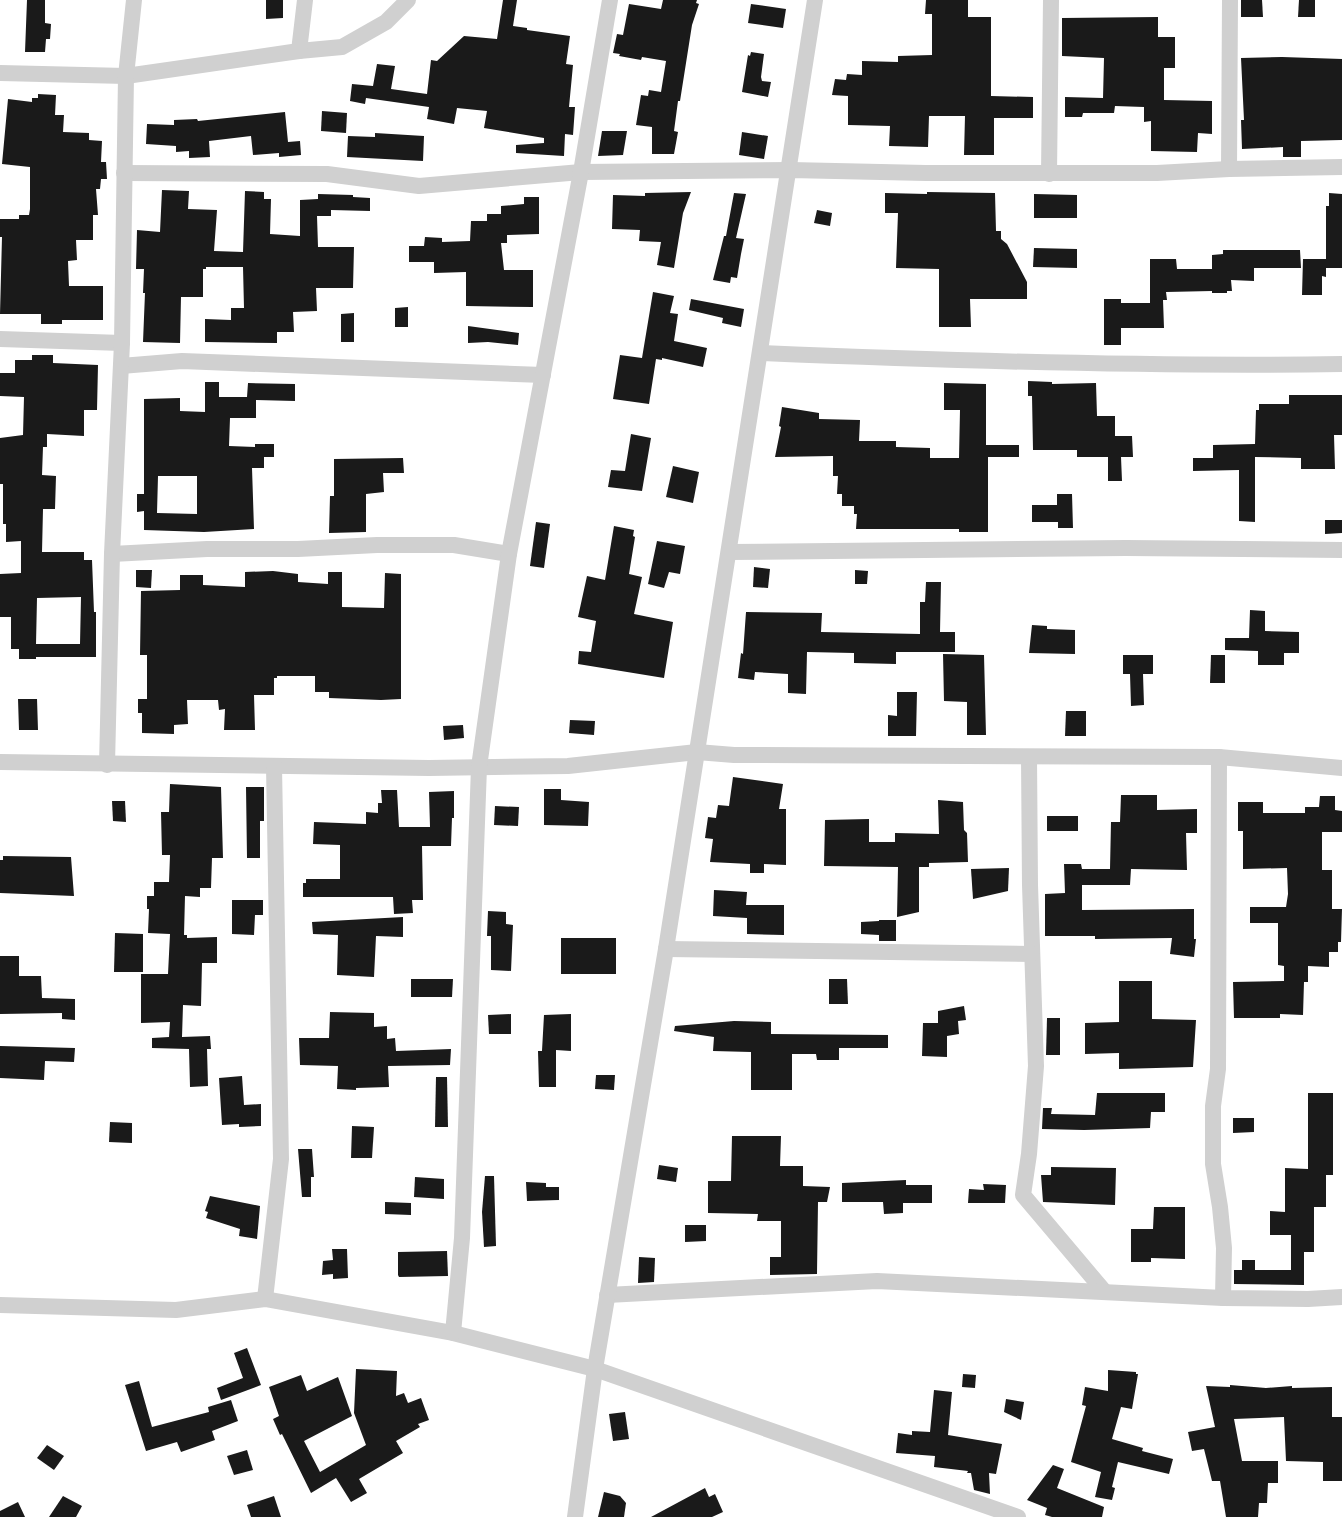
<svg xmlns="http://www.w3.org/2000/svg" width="1342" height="1517" font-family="'Asap Condensed',sans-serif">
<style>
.building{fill:#1a1a1a;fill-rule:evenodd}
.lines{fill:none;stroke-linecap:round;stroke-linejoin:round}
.minor{stroke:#d0d0d0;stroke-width:16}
</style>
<rect width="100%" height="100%" fill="#fff"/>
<g class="building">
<path d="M27,0H45V23L51,24L50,39H46L45,52H25Z"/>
<path d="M266,0H283V18L266,19Z"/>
<path d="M503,0H517L513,26L527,28V30L570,36L566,64L573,65L569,107H575L573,135L565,134L564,156L516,153V145L544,143V138L484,128L487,111L457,108L454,124L427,119L429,107L366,98L365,104L350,101L352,84L373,86L377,64L395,66L391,89L427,94L431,60L437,61L464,36L497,39Z"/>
<path d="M663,0H697L696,3L699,4L692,25L680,101H678L674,131L678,132L674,154H652V127L636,125L641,95L648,96L649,90L661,92L666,61L642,57L641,60L619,56L620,54L613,53L617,34L623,35L629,4L661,9Z"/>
<path d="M926,0H968V17H991V96L1033,97V118H994V155H964L965,116H929L928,147L889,146L890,126L848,125V96L832,95L835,79L846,80L847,74L862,75V61L898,62V56L932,55V14H925Z"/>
<path d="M1241,0H1262L1263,17H1241Z"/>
<path d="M1299,0H1315V17H1298Z"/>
<path d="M751,4L786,9L783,28L748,23Z"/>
<path d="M1158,17V37H1175V68H1164V100L1212,101V134L1198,133L1197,152L1151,151V121L1144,122V107L1115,106L1114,113H1083L1082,117H1065V97L1103,98L1104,58L1062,56V18Z"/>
<path d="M751,52L764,54L761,77L762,81L771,82L768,97L742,92L748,55L750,56Z"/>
<path d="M1282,57L1342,59V140L1301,141V157H1283V147L1242,149L1241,120H1244L1241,58Z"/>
<path d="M38,94L56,95L55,115H64L63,132L89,133V140L102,141L101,162H106L107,179H101L100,189H96L98,215H93V240H76L77,260L68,261L69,286H103V320H62V324H41V314H0L2,237H0V219H19V215H29L30,209V167L2,164L8,99L32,102V98H38Z"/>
<path d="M322,111L347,113L346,133L321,131Z"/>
<path d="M285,112L288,142L300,141L301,155L279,157V153L253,155L251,136L209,141L210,157L189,158V151L176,152V146L146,144L147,124L174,125V120L197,119L198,121Z"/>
<path d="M602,131H627L623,155L598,156Z"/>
<path d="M742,132L768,136L764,159L739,155Z"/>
<path d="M375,133L424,136L423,161L347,157L348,136L375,137Z"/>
<path d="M162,190L189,191L188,209L217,210L214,251L243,252L245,191L264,192V199H271L270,234L300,236V200L318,199V194L353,195V197L370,198V211L331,210V216H317L318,247H354L353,288H316L317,311L293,312L294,332H277V343L205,342V319L231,320V308H244L243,267H206V269H203V297H181L180,343L143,342L145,293H143L144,269H136L137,230L160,232Z"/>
<path d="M691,192L683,213L674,268L657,265L661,242L639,241L640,230L612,229L613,195L645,196V193Z"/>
<path d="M927,192L995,193L996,231H1001V239L1007,244L1027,282V299H970L971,327H939V269L896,268L898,213H885V193L927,194Z"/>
<path d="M734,193L746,194L736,238L744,239L741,254L737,278L731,277L730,283L713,280L724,236H726Z"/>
<path d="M1329,193L1342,194V268H1326V277L1322,276V295H1302L1303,259H1326V266V206H1329Z"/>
<path d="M1034,194L1077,195V218H1034Z"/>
<path d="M524,197H539V234L507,235V243H501L504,270H533V307L466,306V272L434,273V262H409V246H424L425,237L442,238V242L470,241L471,221H487V214H501V206L524,204Z"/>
<path d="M817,210L832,213L830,226L814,223Z"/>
<path d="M1034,248L1077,249V268L1033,267Z"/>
<path d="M1223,250H1300L1301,268H1254V281L1231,280L1232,291H1227V293H1212V291L1166,292L1167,300H1163L1164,328H1121V345H1104V299H1121V303H1150V259H1176L1177,269H1212V255L1223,254Z"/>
<path d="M653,292L674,296L670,313L678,314L674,341L707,348L703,367L662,358V360L656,359L649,404L613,399L620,355L642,358Z"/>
<path d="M691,299L744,309L741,327L722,323L723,318L689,310Z"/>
<path d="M408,307V327H395V308Z"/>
<path d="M354,313V342H341V314Z"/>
<path d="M468,326L519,333L518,345L488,342L468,343Z"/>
<path d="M32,355H53V363L98,365L97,410H84V436L47,434V447H43L42,475L56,476L55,509H43L42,552H84V560H92L94,612H96V657H36V659H19V649H11V617H0V574L21,573V541L6,542V524H3V484H0V438L23,435L24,397L0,396V373H15V360H32ZM81,597L80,644H36L37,598Z"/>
<path d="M1028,381L1052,382V384L1096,383L1097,416H1115V436H1132L1133,457H1121L1122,481H1108V457H1077V450H1033L1032,396H1028Z"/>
<path d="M205,382H219V397H247L248,383L295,384V401L256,400V418H230L229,446L255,447V444H274V457H264V468H252L254,529L204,532L144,530V511L137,512V494H144V399L180,398V411L205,412ZM158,476H197V514L157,513Z"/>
<path d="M944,383L986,384V445H1019V457H988V532H959V529H856L857,514H854V506H842V494H837L838,476H833V456L775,457L781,427L779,426L782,407L819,413V419L860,420L859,441H896V447L930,448V458H959L960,410H944Z"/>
<path d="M1289,395H1342V435H1334L1335,469H1301V458L1255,457V522L1239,521V470L1193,471V458H1213V445L1255,444L1256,410H1259V404H1289Z"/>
<path d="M631,434L651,438L642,491L608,487L611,470L625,471Z"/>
<path d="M403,458L404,473H383L384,492L366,494V532L329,533L330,496H334V459Z"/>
<path d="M673,466L699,472L693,503L666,497Z"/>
<path d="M1057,494H1072L1073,528H1058V522H1032V505H1057Z"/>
<path d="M1325,520H1342V533L1325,534Z"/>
<path d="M536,522L550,524L544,568L530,566Z"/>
<path d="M614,526L634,530L633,536L635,537L629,574L642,577L634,614L673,622L664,678L578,664L579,651L591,652L596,621L578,617L587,576L605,580Z"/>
<path d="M657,541L685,546L680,574L669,572L664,588L648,584Z"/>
<path d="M754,567L770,569L768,588L753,587Z"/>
<path d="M136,570H152L151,588L136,587Z"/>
<path d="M855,570L868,571L867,584H855Z"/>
<path d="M273,571L298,574V582L328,584V572H342V607L384,608L385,573L401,574V699L381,700L329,698V692H315V676H277V678H274V695H254L255,730H224L225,709L219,710L218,700H187L188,724L174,725V734L142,733V713H138V699H147V655H140L141,591L180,590V575H203V585L245,587V572Z"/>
<path d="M926,582H941L940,632H955V652H896V664L854,663V653L807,652L806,694L788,693V674L755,672L754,680L738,678L741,653L743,654L746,612L822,613L821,632L920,634V602H925Z"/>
<path d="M1250,610L1265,611V631L1299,632V653H1284V665H1258V651L1225,650V638H1249Z"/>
<path d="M1032,625L1047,626V629L1075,630V654L1029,653Z"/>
<path d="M943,654L984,655L986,735H967V702L944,701Z"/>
<path d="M1123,655H1153V674H1143L1144,705L1131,706L1130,674H1123Z"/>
<path d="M1211,655H1225V683H1210Z"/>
<path d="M897,692H917L916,736H888V715L897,716Z"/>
<path d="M18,699H37L38,730H19Z"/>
<path d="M1066,711H1086V736H1065Z"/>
<path d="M570,720L595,721L594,735L569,733Z"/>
<path d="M463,725L464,738L444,740L443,726Z"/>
<path d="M733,777L783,784L779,809H786V865L764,864V873H750V864L710,862L713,839L705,838L708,817L716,818L718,805L729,806Z"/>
<path d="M170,784L221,787L223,858H212L211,888H200V897L185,896L184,935H187V938L217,937V963H202L201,1006L183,1005L182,1037L210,1036L211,1049H207L208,1086L190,1087L189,1049L152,1048V1038L169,1037L170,1022L141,1023V974H168L170,934L148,933L149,909H147V896H154V882H169L170,855H162L161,812H169Z"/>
<path d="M246,787H264V821H260V858H247Z"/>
<path d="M544,789H561V800L589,802L588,826L544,825Z"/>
<path d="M381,790H397L399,827H430L429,792L454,791V818H452L451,846H422L423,900H412L413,913L394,914L393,897H303V883H306V879H340V845L313,844L314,822L366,824V812L378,813V803H382Z"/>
<path d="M1121,795H1157V810L1197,809V833H1186L1187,870L1131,869L1130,885H1082V910L1194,909V939H1196L1194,957L1170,954L1172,938L1095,939V936H1045V894L1065,893L1064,864H1081L1082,869H1110L1111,822H1120Z"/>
<path d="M1320,796H1335V810L1342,811V832H1322V870H1332V909H1342L1341,942H1338V952H1329V967L1308,966V982H1304L1303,1015L1280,1014V1018H1234L1233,982L1284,981V966L1278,965V923H1250V907H1286L1288,894L1287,868L1243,869V831H1238V802H1263V813H1305V807H1319Z"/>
<path d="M938,800L963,802L964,830L967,833L968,862L929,863V867H919V912L897,917L898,867L824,866L825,820L869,819V842H895V833L939,834Z"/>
<path d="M112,801H125L126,822L113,821Z"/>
<path d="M495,806L519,807L518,826L494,825Z"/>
<rect x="1047" y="816" width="31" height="15"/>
<path d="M3,856L71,857L74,896L0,893V860H3Z"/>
<path d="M1009,868L1008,891L973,899L971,869Z"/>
<path d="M714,890L747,892L746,905H784V935L747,934V918L713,916Z"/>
<path d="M232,900H263V915H255L254,935L232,934Z"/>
<path d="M488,911L506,912V924L513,925L511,971L491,970V936H487Z"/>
<path d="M403,917V937L376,936L374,977L337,975L338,935L313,934L312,922Z"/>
<path d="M879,920H896V941H879V935L861,934V922L879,921Z"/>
<path d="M115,933L143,934V972H114Z"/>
<rect x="561" y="938" width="55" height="36"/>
<path d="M0,956H19V976H41L42,998L75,999V1020L62,1019V1013L0,1014Z"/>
<path d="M411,979H453L452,997H411Z"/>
<path d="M829,979H847L848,1004H829Z"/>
<path d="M1119,981H1152V1019L1196,1020L1193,1067L1119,1069V1053L1085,1054V1023L1119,1022Z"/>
<path d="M964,1006L966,1020L958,1021L959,1034L947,1036V1057L922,1056L923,1023H938V1011Z"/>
<path d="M330,1012L374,1013V1027L387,1026V1039L395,1038L396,1051L451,1049L450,1065L388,1066L389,1087L356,1088V1090L337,1089L338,1066L300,1065L299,1038H329Z"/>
<path d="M511,1014V1034H489L488,1015Z"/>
<path d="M571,1014V1051L556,1050V1087H539L538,1051H542L544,1015Z"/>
<path d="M1047,1018H1060V1055H1046Z"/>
<path d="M734,1021L771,1022V1034L888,1035V1048H839V1060H817L816,1054H792V1090H751V1052L713,1051L714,1037L674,1031L675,1026Z"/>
<path d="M0,1046L75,1048L74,1062L45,1061L44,1080L0,1078Z"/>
<path d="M596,1075H615L614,1090L595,1089Z"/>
<path d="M242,1076L244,1105L261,1104V1126L239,1127V1124L222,1125L219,1078Z"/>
<path d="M436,1077H447L448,1127H435Z"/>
<path d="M1097,1093H1165V1112H1151L1150,1128L1084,1130L1042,1129L1043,1108H1052L1051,1114L1095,1115Z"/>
<path d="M1308,1093H1333V1175H1326V1207H1314V1252H1304V1285L1234,1284V1270H1242V1260H1255V1270H1291V1235H1270V1211L1285,1212V1168L1308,1169Z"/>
<path d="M1233,1118H1254V1132L1233,1133Z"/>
<path d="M110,1122L132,1123V1143L109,1142Z"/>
<path d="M352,1126L374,1127L372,1158H351Z"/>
<path d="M732,1136H781L780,1166H803V1186L830,1187L827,1202H818L817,1274L770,1275V1257H781V1221H757L758,1214L708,1213V1181H731Z"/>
<path d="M298,1149H312L314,1177H311V1197H302Z"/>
<path d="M659,1165L678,1168L676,1182L657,1179Z"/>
<path d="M1051,1167L1116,1168L1115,1205L1043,1202L1041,1175H1051Z"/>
<path d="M485,1176H494L496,1246L484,1247L482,1212Z"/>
<path d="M415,1177L444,1179V1199L414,1197Z"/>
<path d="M906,1180V1185H932V1203H903V1213L884,1214L883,1202H842V1183Z"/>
<path d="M526,1182L546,1183V1187H559V1200L527,1201Z"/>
<path d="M983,1184L1006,1185L1005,1203H968L969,1189L984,1190Z"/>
<path d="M210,1196L260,1206L257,1239L239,1236L240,1229L206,1218L208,1212L205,1211Z"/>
<path d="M385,1202L411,1203V1215L385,1214Z"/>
<path d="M1154,1207H1185V1259L1151,1258V1262H1131V1229H1153Z"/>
<path d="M685,1225H706V1241L685,1242Z"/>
<path d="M332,1249H347L348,1278L333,1279V1274L322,1275L323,1261L333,1260Z"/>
<path d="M447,1251L448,1276L399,1277L398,1275V1252Z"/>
<path d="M639,1257L655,1258L654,1282L638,1283Z"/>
<path d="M247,1348L261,1385L221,1400L217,1388L243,1378L234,1353Z"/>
<path d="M356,1369L397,1371L396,1396L404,1393L408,1403L421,1398L429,1420L418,1424L420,1427L396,1441L403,1453L359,1479L367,1493L351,1502L336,1478L311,1493L282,1434L280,1435L273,1419L279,1416L269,1387L301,1375L307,1391L338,1377L352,1416L304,1441L320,1472L366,1445L354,1413Z"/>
<path d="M1108,1370L1136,1372V1374H1138L1132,1409L1121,1407L1112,1439L1143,1448L1142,1451L1173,1459L1169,1474L1118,1462L1112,1487L1115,1488L1112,1500L1095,1497L1101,1472L1071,1462L1086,1406L1082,1405L1085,1387L1108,1391Z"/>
<path d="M963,1374L976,1375L975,1388L962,1387Z"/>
<path d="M139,1381L152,1427L209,1412L208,1407L231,1400L238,1421L212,1431L215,1440L181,1452L177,1442L146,1451L125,1385Z"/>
<path d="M1230,1385L1266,1388L1292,1386V1388L1332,1387V1417H1342V1481H1323V1462L1286,1461L1284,1417L1234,1419L1242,1461H1278V1483H1268L1267,1503H1259L1258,1517H1226L1220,1481H1212L1204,1449L1192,1451L1188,1432L1215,1427L1206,1386L1230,1387Z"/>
<path d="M934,1390L952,1392L948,1435L1002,1444L996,1474L989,1473L990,1494L974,1490L971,1473H967L968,1471L934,1467L935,1456L896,1453L898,1433L912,1435V1431L930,1432Z"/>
<path d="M1006,1399L1024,1402L1021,1420L1004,1412Z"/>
<path d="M625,1412L629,1439L613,1441L609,1414Z"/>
<path d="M47,1445L64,1456L54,1470L37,1458Z"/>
<path d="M247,1450L253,1470L234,1475L227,1456Z"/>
<path d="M1053,1465L1064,1469L1057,1488L1104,1507L1102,1517H1052L1045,1515L1047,1508L1027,1500Z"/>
<path d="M705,1488L709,1497L715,1494L723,1512L712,1517H651Z"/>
<path d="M604,1492L620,1496L626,1503L624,1517H598Z"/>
<path d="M63,1496L82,1506L76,1517H49Z"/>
<path d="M274,1496L281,1517H251L247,1505Z"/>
<path d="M18,1502L25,1517H0V1511Z"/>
</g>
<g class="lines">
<g class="minor">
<path d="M299,51L342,47L386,22L408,0"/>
<path d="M0,73L126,76L299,51L305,0"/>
<path d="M1229,169L1230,0"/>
<path d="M124,173L327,174L419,186L581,172L790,170L926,173H1157L1229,169L1342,167"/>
<path d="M1049,174L1051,0"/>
<path d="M0,339L122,343"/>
<path d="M761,353C954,361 1148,367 1342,364"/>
<path d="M121,366L182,361L543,375"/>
<path d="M729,552L1126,548L1342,550"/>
<path d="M112,554L207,549H298L377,545H454L509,554"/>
<path d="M1029,757L1030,885L1036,1066L1029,1154L1023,1195L1104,1291"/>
<path d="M1219,757L1218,1069L1213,1106V1164L1220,1207L1224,1248L1223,1298"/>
<path d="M0,762L429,768L568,766L697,752L734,755L1219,757L1342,768"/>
<path d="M107,765L112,554L122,343L126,76L134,0"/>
<path d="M666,949L1032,954"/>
<path d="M607,1295L877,1281L1223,1298L1308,1299L1342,1297"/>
<path d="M265,1299L281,1159L274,766"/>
<path d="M0,1305L176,1310L265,1299L453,1333L595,1369L1018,1517"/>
<path d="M453,1333L462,1238L479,767L509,554L581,172L610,0"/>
<path d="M575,1517L595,1369L666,949L815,0"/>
</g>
</g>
</svg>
